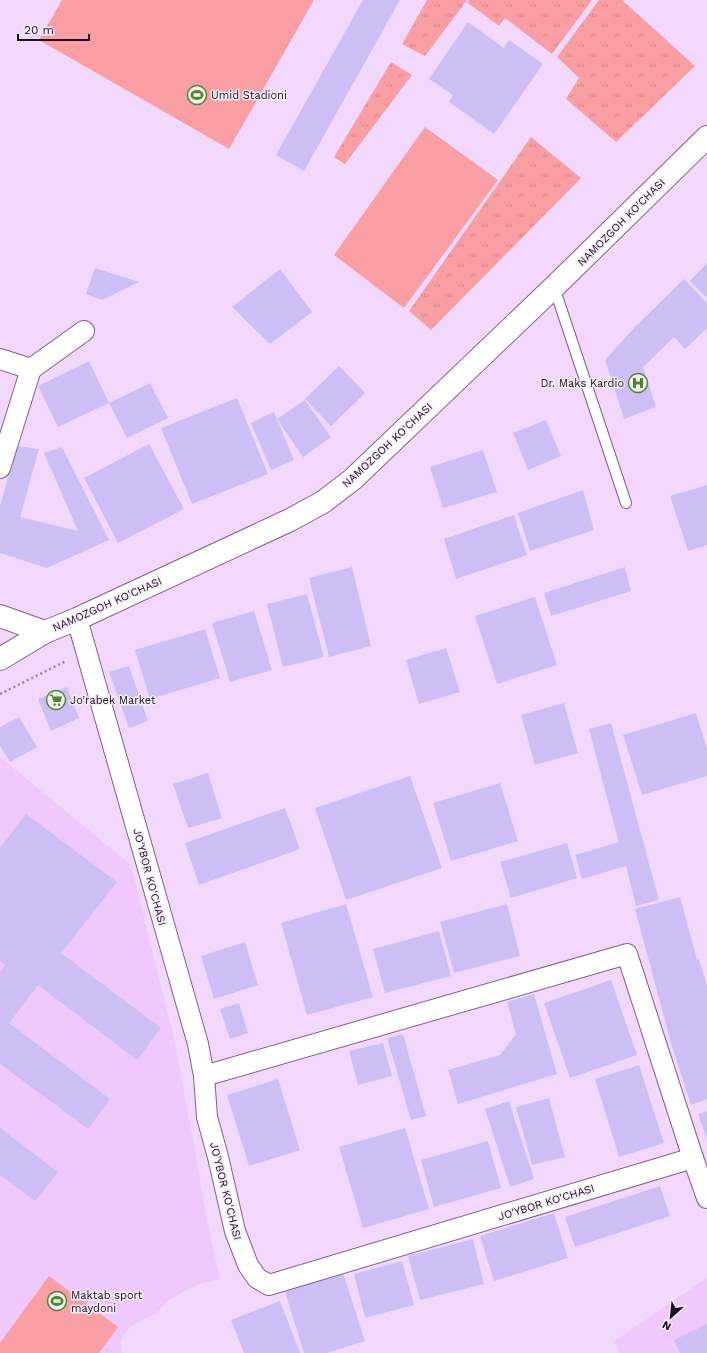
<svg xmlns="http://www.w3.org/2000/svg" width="707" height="1353" font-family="'Work Sans',sans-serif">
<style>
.built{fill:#efc8fe}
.grass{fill:url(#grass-tufts)}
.pitch{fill:#f99ea3}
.building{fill:#cdbff5}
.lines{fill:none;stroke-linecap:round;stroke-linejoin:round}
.lane-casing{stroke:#845d94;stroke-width:12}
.street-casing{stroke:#845d94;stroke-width:22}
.secondary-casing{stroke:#845d94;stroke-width:24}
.path{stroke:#9b84a3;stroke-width:2.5;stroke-dasharray:2 3;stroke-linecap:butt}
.lane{stroke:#fff;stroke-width:10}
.street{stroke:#fff;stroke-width:20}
.secondary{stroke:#fff;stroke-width:22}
.labels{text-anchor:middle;stroke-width:3;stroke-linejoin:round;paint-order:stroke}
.poi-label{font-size:11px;fill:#1e0e24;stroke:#f6edf9;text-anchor:start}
.street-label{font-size:11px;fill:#1e0e24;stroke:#f6edf9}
</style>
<defs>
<pattern id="grass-tufts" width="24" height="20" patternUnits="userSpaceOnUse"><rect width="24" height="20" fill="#f99ea3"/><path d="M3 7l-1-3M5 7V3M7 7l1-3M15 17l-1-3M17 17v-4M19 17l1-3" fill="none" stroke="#d5878c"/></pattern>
</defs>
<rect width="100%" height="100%" fill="#f3d8fd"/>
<g class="built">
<path d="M0,757L131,865L175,1043L195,1150L207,1221L220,1279L202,1283L188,1289L169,1300L154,1314L131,1326L123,1336L121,1344L122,1353H0Z"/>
<path d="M707,1278V1353H620L614,1341Z"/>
</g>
<g class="grass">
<path d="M427,0H467L425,56L402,44Z"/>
<path d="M469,0H592L552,54L505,18L499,26L468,3Z"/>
<path d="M599,0H622L695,66L616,142L566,99L579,78L557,57Z"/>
<path d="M391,62L412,75L345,164L334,157Z"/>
<path d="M531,137L581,178L431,330L409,311Z"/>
</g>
<g class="pitch">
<path d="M62,0H314L229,149L39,40Z"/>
<path d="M425,127L498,180L404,308L334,255Z"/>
<path d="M49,1276L118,1327L99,1353H0V1343Z"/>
</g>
<g class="building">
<path d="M363,0H400L304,171L276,155Z"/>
<path d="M468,22L504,48L509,40L543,64L494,134L449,102L453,95L429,79Z"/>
<path d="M707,263V298L690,281Z"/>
<path d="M95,268L139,282L102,300L86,294Z"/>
<path d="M280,269L312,312L270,344L232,307Z"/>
<path d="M684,279L707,303V328L685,349L674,337L643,367L656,407L624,419L605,360L635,327Z"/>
<path d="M89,361L109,403L58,427L38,386Z"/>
<path d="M339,366L365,393L331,426L305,399Z"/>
<path d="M150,383L168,418L127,438L109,403Z"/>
<path d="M237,398L268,474L192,504L161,428Z"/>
<path d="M305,400L331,437L303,457L277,419Z"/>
<path d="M274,412L294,460L271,470L251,423Z"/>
<path d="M546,420L561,456L528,470L513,433Z"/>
<path d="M149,444L184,509L118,543L84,478Z"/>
<path d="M17,446L39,449L20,517L78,531L44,453L62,447L109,540L47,568L0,553V506Z"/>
<path d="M483,450L497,492L443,508L430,467Z"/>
<path d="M707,485V545L688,551L670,496Z"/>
<path d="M583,490L594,530L530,551L518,513Z"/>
<path d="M514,515L527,555L456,579L444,539Z"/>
<path d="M352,567L371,646L329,657L309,578Z"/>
<path d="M625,567L631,591L551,616L544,593Z"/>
<path d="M307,594L324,657L283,667L267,604Z"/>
<path d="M535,597L557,665L497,684L475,616Z"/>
<path d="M254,611L272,670L230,682L212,623Z"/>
<path d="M205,629L220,678L150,699L135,650Z"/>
<path d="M446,648L460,692L419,704L406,660Z"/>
<path d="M129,666L148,721L129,728L109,672Z"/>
<path d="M67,687L79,718L51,731L38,699Z"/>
<path d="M564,703L578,753L535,765L521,715Z"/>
<path d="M696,713L707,749V776L642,795L623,735Z"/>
<path d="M19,717L37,747L10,762L0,746V727Z"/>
<path d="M611,723L659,900L636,906L626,866L582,879L575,855L619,842L621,851L589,729Z"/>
<path d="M208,773L222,818L188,828L173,784Z"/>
<path d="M410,776L442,868L346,900L315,808Z"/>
<path d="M500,783L518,841L451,861L433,803Z"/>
<path d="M285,808L300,849L199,885L185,843Z"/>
<path d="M26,814L117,882L61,953L161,1028L137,1060L38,985L9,1023L110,1099L88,1129L0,1064V972L5,965L0,961V848Z"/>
<path d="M567,843L577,878L511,898L500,862Z"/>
<path d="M680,897L697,960L699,959L707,986V1099L691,1105L671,1043L635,909Z"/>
<path d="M346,904L373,997L307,1015L281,923Z"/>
<path d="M507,904L520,956L454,973L440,922Z"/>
<path d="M439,931L451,976L385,993L373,949Z"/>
<path d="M245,942L258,985L214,999L201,956Z"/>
<path d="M611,980L637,1055L570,1078L544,1003Z"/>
<path d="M534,994L557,1074L458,1104L448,1070L500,1055L516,1034L507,1002Z"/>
<path d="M239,1003L248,1033L230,1039L220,1009Z"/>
<path d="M403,1034L426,1116L411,1120L387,1038Z"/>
<path d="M383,1043L392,1076L358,1085L349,1051Z"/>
<path d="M639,1065L664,1143L619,1157L595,1079Z"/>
<path d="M278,1079L300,1150L249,1166L227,1095Z"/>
<path d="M549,1098L565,1157L532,1165L516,1107Z"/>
<path d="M509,1101L534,1179L510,1187L485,1109Z"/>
<path d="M707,1111V1139L698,1114Z"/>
<path d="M0,1128L58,1172L35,1201L0,1175Z"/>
<path d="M405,1128L429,1209L363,1228L339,1147Z"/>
<path d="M488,1141L501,1188L434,1207L421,1160Z"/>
<path d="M660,1186L670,1216L575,1247L565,1217Z"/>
<path d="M554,1213L568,1258L494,1281L480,1236Z"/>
<path d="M473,1239L484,1284L420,1300L408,1256Z"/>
<path d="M402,1261L414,1305L365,1318L354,1274Z"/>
<path d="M343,1273L365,1341L327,1353H304L285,1292Z"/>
<path d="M280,1301L300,1353H244L231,1320Z"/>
<path d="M707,1324V1353H680L674,1340Z"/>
</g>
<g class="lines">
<defs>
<path id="lane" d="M554,287L626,503"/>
<g id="street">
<path d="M0,359L31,369L84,331"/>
<path d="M0,468L31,369"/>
<path d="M77,619L198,1044L204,1076L207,1117L218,1157L235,1231L248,1265L257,1278L269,1285L693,1158L707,1198"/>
<path d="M204,1076L627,954L693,1158"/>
</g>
<g id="secondary">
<path d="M0,616L45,632"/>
<path d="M0,659L45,632L77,619L290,520L323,502L353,479L554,287L707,137"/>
</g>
</defs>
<use href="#lane" class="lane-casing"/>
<use href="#street" class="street-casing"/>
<use href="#secondary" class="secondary-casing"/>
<path class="path" d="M0,694L66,661"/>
<use href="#lane" class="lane"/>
<use href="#street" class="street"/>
<use href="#secondary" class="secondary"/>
</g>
<defs>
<symbol id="stadium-ring" viewBox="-11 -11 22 22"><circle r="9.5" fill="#f6edf9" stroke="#4c8a29" stroke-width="1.5"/><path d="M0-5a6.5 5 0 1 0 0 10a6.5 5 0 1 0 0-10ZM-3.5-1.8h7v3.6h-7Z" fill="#4c8a29"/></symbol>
<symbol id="hospital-ring" viewBox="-11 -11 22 22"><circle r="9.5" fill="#f6edf9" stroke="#4c8a29" stroke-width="1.5"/><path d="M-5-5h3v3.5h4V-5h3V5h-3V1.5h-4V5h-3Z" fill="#4c8a29"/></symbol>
<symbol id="supermarket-ring" viewBox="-11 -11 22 22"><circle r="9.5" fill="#f6edf9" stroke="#4c8a29" stroke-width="1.5"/><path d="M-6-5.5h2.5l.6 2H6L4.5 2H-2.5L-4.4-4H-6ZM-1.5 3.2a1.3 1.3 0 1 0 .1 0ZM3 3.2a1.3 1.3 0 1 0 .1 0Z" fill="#4c8a29"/></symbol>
</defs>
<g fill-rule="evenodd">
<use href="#stadium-ring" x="186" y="84" width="22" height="22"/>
<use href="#hospital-ring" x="627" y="372" width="22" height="22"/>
<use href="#supermarket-ring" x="45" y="689" width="22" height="22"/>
<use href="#stadium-ring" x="46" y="1290" width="22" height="22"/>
</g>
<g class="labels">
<g class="poi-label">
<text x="211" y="99">Umid Stadioni</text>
<text x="624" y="387" text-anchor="end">Dr. Maks Kardio</text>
<text x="70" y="704">Jo'rabek Market</text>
<text x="71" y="1299">Maktab sport<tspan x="71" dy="13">maydoni</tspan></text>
</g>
<g class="street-label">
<text transform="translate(621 222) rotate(-45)" y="4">NAMOZGOH KO'CHASI</text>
<text transform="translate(387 445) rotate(-43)" y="4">NAMOZGOH KO'CHASI</text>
<text transform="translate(107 604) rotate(-24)" y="4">NAMOZGOH KO'CHASI</text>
<text transform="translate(150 877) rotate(75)" y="4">JO'YBOR KO'CHASI</text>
<text transform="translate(226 1191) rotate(76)" y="4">JO'YBOR KO'CHASI</text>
<text transform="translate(546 1202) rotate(-17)" y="4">JO'YBOR KO'CHASI</text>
</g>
</g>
<g transform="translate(671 1317) rotate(207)" stroke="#f6edf9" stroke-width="3" paint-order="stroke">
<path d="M0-3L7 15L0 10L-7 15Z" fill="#1e0e24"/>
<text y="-6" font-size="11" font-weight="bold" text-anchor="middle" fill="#1e0e24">N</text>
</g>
<path d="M18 34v6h71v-6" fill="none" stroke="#1e0e24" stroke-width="2"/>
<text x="24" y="34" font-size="12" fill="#1e0e24" stroke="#f6edf9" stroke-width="3" paint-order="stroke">20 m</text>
</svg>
